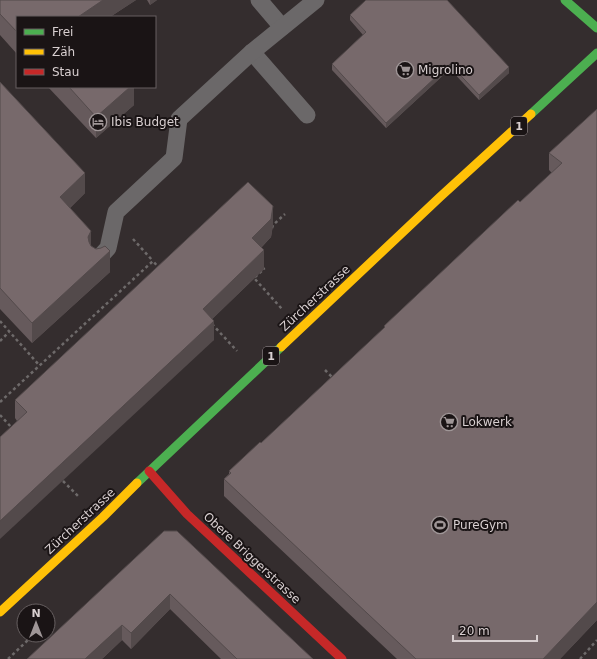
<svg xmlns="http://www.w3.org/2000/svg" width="597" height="659" font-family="'DejaVu Sans',sans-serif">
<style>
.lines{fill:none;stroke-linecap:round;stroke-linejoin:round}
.path{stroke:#6e6a6a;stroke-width:2.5;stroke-dasharray:3 3;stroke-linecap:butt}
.lane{stroke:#6b6869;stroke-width:17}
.fast{stroke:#4caf50;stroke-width:9}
.slow{stroke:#ffc107;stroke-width:9}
.jam{stroke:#c62828;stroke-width:9}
.wall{fill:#665a5c}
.shaded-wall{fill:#534a4b}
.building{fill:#77696b;stroke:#534a4b}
.labels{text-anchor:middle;stroke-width:4;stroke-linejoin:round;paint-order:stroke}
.shield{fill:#1a1415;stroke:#9f9798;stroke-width:1}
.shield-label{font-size:11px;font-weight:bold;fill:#d8cfd0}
.poi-label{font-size:12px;fill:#d8cfd0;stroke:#1a1415;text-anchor:start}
.street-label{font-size:12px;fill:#d8cfd0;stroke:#1a1415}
</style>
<rect width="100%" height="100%" fill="#342d2e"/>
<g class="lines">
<g class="path">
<path d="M272,228L273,225L285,214"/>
<path d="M133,239L153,261"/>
<path d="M262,267L264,269L254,278L282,309"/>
<path d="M0,321L39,365"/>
<path d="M212,324L237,351"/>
<path d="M0,341L9,332"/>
<path d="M325,370L333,378"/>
<path d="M0,402L153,261L159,268"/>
<path d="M0,415L13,429"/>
<path d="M63,481L79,497"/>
<path d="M8,659L28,640"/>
<path d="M580,659L597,640"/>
</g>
<g class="lane">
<path d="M259,0L282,27"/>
<path d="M252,52L307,115"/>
<path d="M98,259L108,248L116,212L174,158L179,119L252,52L316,0"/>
</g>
<g class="fast">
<path d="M565,0L597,28"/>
<path d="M531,114L597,53"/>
<path d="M137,483L281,347"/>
</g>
<g class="slow">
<path d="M281,347L440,197L531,114"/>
<path d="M0,612L103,517L137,483"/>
</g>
<path class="jam" d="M149,471L187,514L342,659"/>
</g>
<g class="wall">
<path d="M0,0H136L110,17H17V54L0,35Z"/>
<path d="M147,0H157L150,5Z"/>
<path d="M350,15L509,73L479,100L450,69L386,128L332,70V64L363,35L350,20Z"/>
<path d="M0,82L85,193L70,208L91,246L110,272L32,343L0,309Z"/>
<path d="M48,87H134V105L96,138Z"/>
<path d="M597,109V620L560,659H397L224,496V479L229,474V471L261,443L384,328V326L552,173L549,170V153Z"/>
<path d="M273,225L271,237L261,248L264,269L212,319L214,340L17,421L15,418V400Z"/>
<path d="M164,531L313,659H221L170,609L131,649L122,640L102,659Z"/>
</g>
<g class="shaded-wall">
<path d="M103,0H136L110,17H78Z"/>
<path d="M150,0H157L150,5Z"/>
<path d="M450,64V69L386,128V123Z"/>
<path d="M509,67V73L479,100V95Z"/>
<path d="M130,87H134V105L96,138V117Z"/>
<path d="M85,173V193L60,217V197Z"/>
<path d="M273,206V225L271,237L252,257V238Z"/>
<path d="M91,231V251L88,257V237Z"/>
<path d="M264,250V269L203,328V309Z"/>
<path d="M110,251V272L32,343V323Z"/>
<path d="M214,321V340L0,539V521Z"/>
<path d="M170,594V609L131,649V633Z"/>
<path d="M597,602V620L560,659H543Z"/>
<path d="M122,625V640L102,659H85Z"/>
</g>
<g class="building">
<path d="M0,0H103L78,17H17V32L0,14Z"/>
<path d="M366,0H447L509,67L479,95L450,64L386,123L332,64L366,32L350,15Z"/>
<path d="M0,82L85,173L60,197L91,231L88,237L89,242L91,246L96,249L101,248L105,246L110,251L32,323L0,288Z"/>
<path d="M69,87H130L96,117Z"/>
<path d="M597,109V602L543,659H416L224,479L231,473L229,471L260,442L261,443L385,327L384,326L518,200L520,202L562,163L549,153Z"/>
<path d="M248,182L273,206L271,219L252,238L264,250L203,309L214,321L0,521V437L27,412L15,400Z"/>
<path d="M164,531H177L313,659H237L170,594L131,633L122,625L85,659H27Z"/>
</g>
<defs>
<symbol id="supermarket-ring" viewBox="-11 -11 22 22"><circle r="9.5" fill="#1a1415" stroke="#9f9697" stroke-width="1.5"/><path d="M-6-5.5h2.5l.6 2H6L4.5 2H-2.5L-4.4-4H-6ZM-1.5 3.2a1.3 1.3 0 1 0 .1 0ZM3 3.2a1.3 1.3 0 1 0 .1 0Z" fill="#9f9697"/></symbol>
<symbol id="hotel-ring" viewBox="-11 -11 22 22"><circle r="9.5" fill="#1a1415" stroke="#9f9697" stroke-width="1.5"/><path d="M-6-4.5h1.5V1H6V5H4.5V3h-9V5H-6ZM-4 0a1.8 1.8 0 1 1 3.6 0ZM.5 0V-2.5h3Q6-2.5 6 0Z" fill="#9f9697"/></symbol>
<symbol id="stadium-ring" viewBox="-11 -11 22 22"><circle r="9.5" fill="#1a1415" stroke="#9f9697" stroke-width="1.5"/><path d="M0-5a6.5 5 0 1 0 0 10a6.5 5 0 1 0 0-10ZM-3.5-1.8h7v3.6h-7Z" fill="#9f9697"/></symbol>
</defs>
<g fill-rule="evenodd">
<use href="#supermarket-ring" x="395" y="60" width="20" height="20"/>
<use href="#hotel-ring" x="88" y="112" width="20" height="20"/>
<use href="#supermarket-ring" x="439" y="412" width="20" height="20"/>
<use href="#stadium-ring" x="430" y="515" width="20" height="20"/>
</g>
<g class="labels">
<g class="shield">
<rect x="511" y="117" width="16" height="18" rx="3"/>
<rect x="263" y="347" width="16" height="18" rx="3"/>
</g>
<g class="shield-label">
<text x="519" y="130">1</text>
<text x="271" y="360">1</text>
</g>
<g class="poi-label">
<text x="418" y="74">Migrolino</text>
<text x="111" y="126">Ibis Budget</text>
<text x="462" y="426">Lokwerk</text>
<text x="453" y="529">PureGym</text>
</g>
<g class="street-label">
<text transform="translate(315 298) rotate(-43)" y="4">Zürcherstrasse</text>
<text transform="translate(80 521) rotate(-43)" y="4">Zürcherstrasse</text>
<text transform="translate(252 558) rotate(43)" y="4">Obere Briggerstrasse</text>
</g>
</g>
<rect x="16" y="16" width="140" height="72" fill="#1a1415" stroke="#665f60"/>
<rect x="24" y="29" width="20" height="6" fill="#4caf50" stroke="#665f60"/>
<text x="52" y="36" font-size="12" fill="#d8cfd0">Frei</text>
<rect x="24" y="49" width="20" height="6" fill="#ffc107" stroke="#665f60"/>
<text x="52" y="56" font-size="12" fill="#d8cfd0">Zäh</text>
<rect x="24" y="69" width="20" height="6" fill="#c62828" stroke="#665f60"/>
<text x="52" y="76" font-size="12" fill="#d8cfd0">Stau</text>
<g transform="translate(36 623)"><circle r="19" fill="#1a1415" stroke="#665f60"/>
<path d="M0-3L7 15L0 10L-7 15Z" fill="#9f9697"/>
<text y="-6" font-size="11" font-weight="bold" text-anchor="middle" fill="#d8cfd0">N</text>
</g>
<path d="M453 635v6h84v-6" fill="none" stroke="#d8cfd0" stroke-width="2"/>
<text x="459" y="635" font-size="12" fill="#d8cfd0" stroke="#1a1415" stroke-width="3" paint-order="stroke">20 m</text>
</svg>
